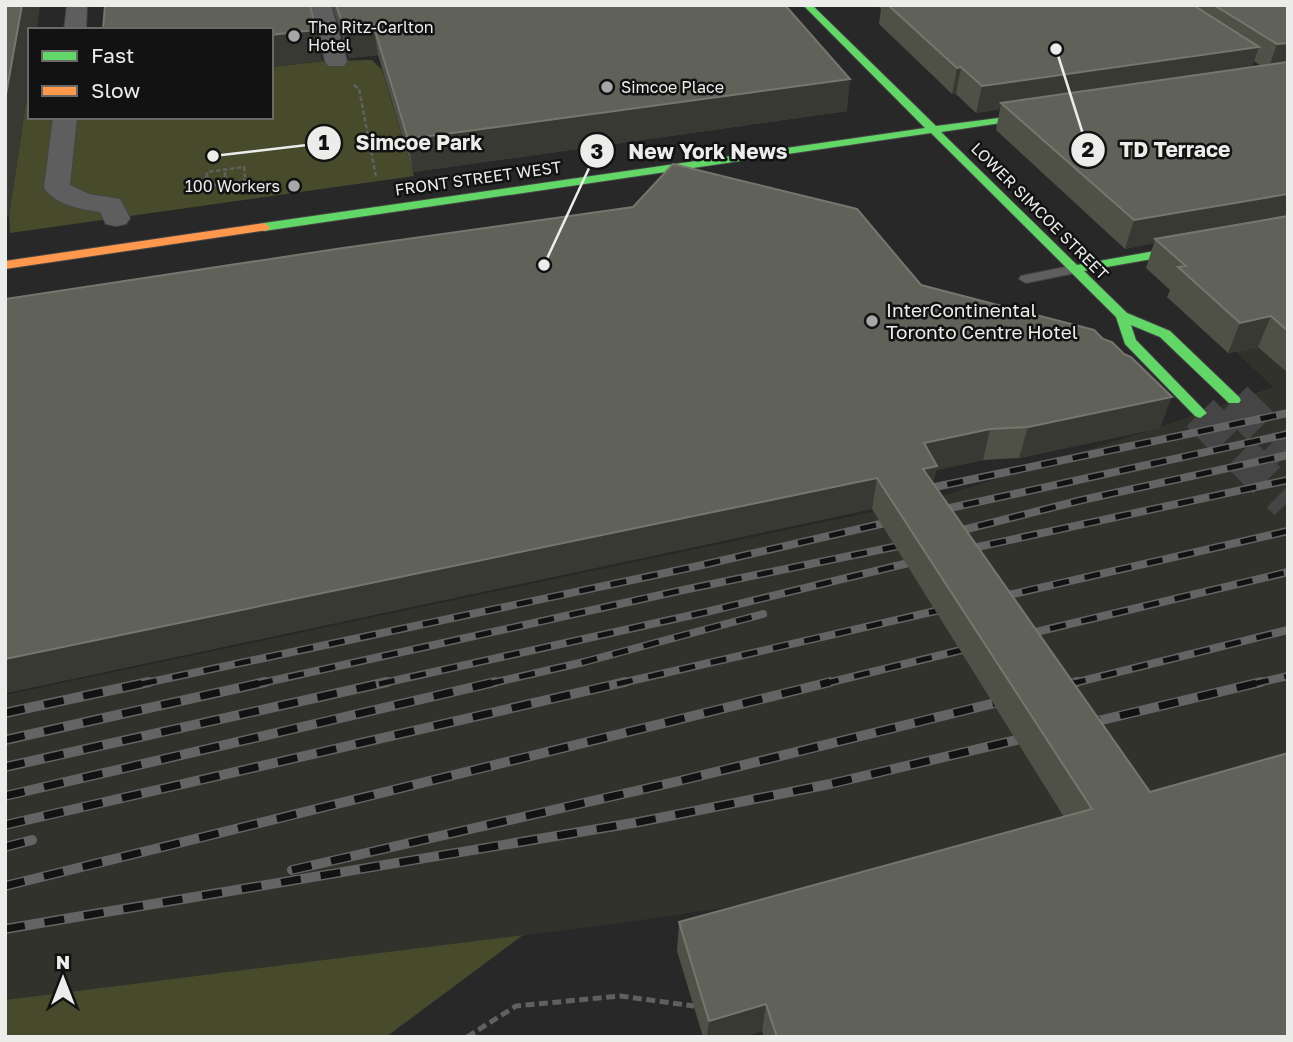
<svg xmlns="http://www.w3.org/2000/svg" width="1293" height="1042" font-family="'Golos Text',sans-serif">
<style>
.built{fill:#31322b}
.green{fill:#474b2c}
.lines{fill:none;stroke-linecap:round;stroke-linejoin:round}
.secondary-tunnel{stroke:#454545;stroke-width:38;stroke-dasharray:38 19;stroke-linecap:butt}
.lane-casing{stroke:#454545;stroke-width:2}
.street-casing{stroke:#454545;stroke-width:2}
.fast-casing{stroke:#454545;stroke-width:2}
.slow-casing{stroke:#454545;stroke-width:2}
.path-far2{stroke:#606060;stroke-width:2.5;stroke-dasharray:4.5 2.5;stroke-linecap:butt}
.path-far1{stroke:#606060;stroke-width:3.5;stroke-dasharray:5 2.5;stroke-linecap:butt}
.path{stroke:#606060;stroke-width:5;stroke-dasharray:9 4.5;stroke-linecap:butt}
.lane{fill:#5e5e5e;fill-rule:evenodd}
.street{fill:#5e5e5e;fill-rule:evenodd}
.fast{fill:#63d668;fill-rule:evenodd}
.slow{fill:#ff974d;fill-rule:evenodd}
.rail-far1-casing{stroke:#646464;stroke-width:8}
.rail-casing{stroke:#646464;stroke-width:10}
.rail-far1{stroke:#111211;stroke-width:5;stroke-dasharray:16;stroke-linecap:butt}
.rail{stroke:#111211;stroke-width:7;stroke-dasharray:20;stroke-linecap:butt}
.wall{fill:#4f5046;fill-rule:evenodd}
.shaded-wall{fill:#383933}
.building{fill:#606158;stroke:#76766f;stroke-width:2}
.poi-dot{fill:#a7a7a7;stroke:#111211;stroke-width:2.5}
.labels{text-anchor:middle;stroke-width:5;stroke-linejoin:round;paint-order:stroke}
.far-poi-label{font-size:16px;fill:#ececeb;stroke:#111211;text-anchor:start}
.far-street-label{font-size:16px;fill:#ececeb;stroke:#111211}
.poi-label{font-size:19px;fill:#ececeb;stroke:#111211;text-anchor:start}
.leader{fill:none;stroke:#ececeb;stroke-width:2.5}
.callout-dot{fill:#ececeb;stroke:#111211;stroke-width:2.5}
.mark-label{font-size:21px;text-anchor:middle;font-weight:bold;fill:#111}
.callout-label{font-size:21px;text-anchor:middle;font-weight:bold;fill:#ececeb;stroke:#111211;stroke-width:5;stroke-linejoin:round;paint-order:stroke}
</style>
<rect width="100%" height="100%" fill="#282828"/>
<path class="built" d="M1288,341V823L615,924L5,1000V695L933,499L1172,423L1273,387L1235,351Z"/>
<g class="green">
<path d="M372,60L382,70L414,176L10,233L9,216L26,102L30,101V117H271V67L324,61Z"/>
<path d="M523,935L386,1037H5V1000Z"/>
</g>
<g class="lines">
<g class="secondary-tunnel">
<path d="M1234,400L1288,453"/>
<path d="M1200,413L1288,502"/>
</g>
<defs>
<path id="lane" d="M1075,265L1080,266V272L1026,283L1019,279L1021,276Z"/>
<g id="street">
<path d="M67,5H87L86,30H64Z"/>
<path d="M311,5H331L347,61L344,66H328L325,61Z"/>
<path d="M53,117H77L70,185L89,194L120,199L130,218L126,224L116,226L106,224L100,212C80,209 56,205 44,188Z"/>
</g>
<path id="fast" d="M803,5H812L936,126L1053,111L1054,113L1049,116L941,132L1077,265L1288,227V235L1084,271L1127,313L1170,331L1239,397L1241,400L1239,403H1229L1160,337L1131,325L1136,340L1207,413L1200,418L1195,416L1125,344L1116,317L931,133L264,231L258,227L264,223L925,128Z"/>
<path id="slow" d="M264,223L270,227L268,230L5,269V261Z"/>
</defs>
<use href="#lane" class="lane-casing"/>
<use href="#street" class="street-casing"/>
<use href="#fast" class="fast-casing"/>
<use href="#slow" class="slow-casing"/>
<g class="path-far2">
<path d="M354,85L359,89L376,177"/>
<path d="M225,172V177"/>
<path d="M207,177V172L244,167L245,177"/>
</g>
<g class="path-far1">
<path d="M207,176L208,186L245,181V176"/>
<path d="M225,176L226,183"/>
</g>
<path class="path" d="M467,1037L516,1006L620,996L694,1006"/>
<use href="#lane" class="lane"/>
<use href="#street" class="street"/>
<use href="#fast" class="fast"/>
<use href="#slow" class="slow"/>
<defs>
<g id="rail-far1">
<path d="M916,491L1288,413"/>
<path d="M932,512L1288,434"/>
<path d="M947,534L1082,500L1288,455"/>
<path d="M959,551L1288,480"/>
<path d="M991,599L1288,531"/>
<path d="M1019,636L1288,572"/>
<path d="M141,684L698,566L898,520"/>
<path d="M257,684L683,590L913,543"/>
<path d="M379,684L706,612L925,559"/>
<path d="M488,684L584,662L763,614"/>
<path d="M617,684L953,607"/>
<path d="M823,684L978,646"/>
<path d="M1070,684L1288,630"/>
<path d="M1253,684L1288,676"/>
</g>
<g id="rail">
<path d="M1055,688L1077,682"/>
<path d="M5,713L149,682"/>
<path d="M1081,725L1261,682"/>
<path d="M5,740L265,682"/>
<path d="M5,767L387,682"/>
<path d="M5,796L495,682"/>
<path d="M5,825L625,682"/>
<path d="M5,847L32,840"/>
<path d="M292,870L679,781L1011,699"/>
<path d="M5,886L830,682"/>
<path d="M5,929L639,822L830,784L1033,736"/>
</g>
</defs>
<use href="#rail-far1" class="rail-far1-casing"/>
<use href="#rail" class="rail-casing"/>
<use href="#rail-far1" class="rail-far1"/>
<use href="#rail" class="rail"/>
</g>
<g class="wall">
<path d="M332,5H785L847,111L413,172L378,55L349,58Z"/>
<path d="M877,5H1288V373L1258,347L1228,353L1167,297L1170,290L1146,268L1154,243L1125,249L996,130L1000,109L976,113L956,94H952L879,24L881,9ZM1254,61L1261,66L1252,67Z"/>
<path d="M921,285L1160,428L1019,458L983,460L936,470L933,483L1288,1037H764L762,1031L744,1037H703L677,951L679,922L1064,817L872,509L5,693Z"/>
</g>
<g class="shaded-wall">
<path d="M22,5H40L37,30H30V78L9,216L5,217V100Z"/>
<path d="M373,24L378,55L349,58L344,27Z"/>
<path d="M316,30L322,61L271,67V35Z"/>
<path d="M1288,43V68L1268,70L1277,44Z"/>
<path d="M1259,47L1250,73L1001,103L1000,109L976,113L982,86Z"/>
<path d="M961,67L956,94H952L957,68Z"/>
<path d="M850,79L847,111L413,172L408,139Z"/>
<path d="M1288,194V220L1155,239L1154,243L1125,249L1134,220Z"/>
<path d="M1271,316L1258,347L1228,353L1240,323Z"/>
<path d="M1172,397L1160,428L1019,458L1028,427Z"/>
<path d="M990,429L983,460L936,470L930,497L917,500L924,443Z"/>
<path d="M877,478L872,509L5,693V659Z"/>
<path d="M766,1004L762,1031L744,1037H707L709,1021Z"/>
</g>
<g class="building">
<path d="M5,5H22L5,100Z"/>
<path d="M105,5H310L316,30L271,35V30H103Z"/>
<path d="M336,5H785L850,79L408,139L373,24L344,27Z"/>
<path d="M888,5H1193L1259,47L982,86L961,67L957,68Z"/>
<path d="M1214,5H1288V43L1277,44Z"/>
<path d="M1288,62V194L1134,220L1001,103Z"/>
<path d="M673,164L857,209L921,285L1094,330L1103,339L1112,342L1124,354L1131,357L1172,397L1028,427L990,429L924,443L937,466L923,469L1150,792L1288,753V1037H777L766,1004L709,1021L679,922L1092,809L877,478L5,659V299L343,248L633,207Z"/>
<path d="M1288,216V331L1271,316L1240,323L1178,267L1186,266L1155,239Z"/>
</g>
<g class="poi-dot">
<circle cx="294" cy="36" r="7"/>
<circle cx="607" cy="87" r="7"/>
<circle cx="294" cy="186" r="7"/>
<circle cx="872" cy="321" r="7"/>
</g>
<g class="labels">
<g class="far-poi-label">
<text x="308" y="33">The Ritz-Carlton<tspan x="308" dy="18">Hotel</tspan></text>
<text x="621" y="93">Simcoe Place</text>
<text x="280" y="192" text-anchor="end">100 Workers</text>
</g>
<g class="far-street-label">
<text transform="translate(478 178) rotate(-8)" y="6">FRONT STREET WEST</text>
<text transform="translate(1040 211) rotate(45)" y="6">LOWER SIMCOE STREET</text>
</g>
<g class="poi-label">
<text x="886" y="317">InterContinental<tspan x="886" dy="22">Toronto Centre Hotel</tspan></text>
</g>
</g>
<path class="leader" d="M213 156L324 143M1056 49L1088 150M544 265L597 151"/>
<g class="callout-dot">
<circle cx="213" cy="156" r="7"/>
<circle cx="1056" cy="49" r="7"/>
<circle cx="544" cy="265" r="7"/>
<circle cx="324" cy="143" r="18"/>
<circle cx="1088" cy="150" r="18"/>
<circle cx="597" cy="151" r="18"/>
</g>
<g class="mark-label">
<text x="324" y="150">1</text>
<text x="1088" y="157">2</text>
<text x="597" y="159">3</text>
</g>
<g class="callout-label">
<text x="419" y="150">Simcoe Park</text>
<text x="1175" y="157">TD Terrace</text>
<text x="708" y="159">New York News</text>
</g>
<rect width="1293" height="1042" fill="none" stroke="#ececeb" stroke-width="14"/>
<rect x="28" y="28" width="245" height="91" fill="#111211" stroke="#696968" stroke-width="2"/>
<rect x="42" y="51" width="35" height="10" fill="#63d668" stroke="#696968" stroke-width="2"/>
<text x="91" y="63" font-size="21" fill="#ececeb">Fast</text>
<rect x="42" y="86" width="35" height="10" fill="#ff974d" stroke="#696968" stroke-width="2"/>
<text x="91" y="98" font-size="21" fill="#ececeb">Slow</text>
<g transform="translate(63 979)" stroke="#111211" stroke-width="5" paint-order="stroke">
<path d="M0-5L12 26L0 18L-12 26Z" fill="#ececeb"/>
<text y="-10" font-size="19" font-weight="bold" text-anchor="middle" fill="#ececeb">N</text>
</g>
</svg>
